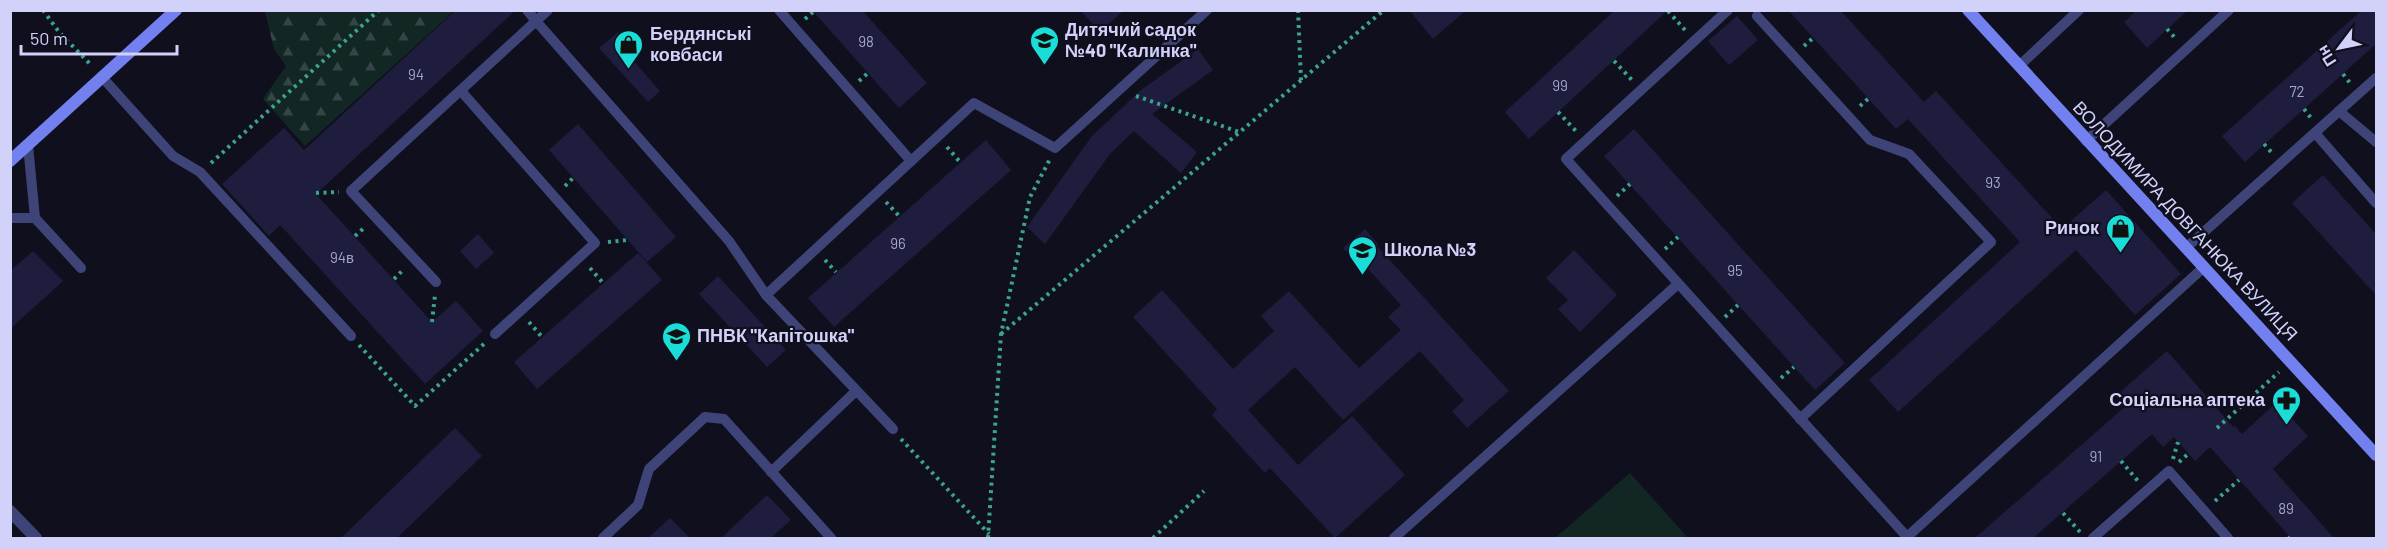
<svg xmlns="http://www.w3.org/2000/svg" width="2387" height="549" font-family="Barlow,sans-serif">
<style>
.forest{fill:url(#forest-firs)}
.garden{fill:#122724}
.building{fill:#1f1d3d}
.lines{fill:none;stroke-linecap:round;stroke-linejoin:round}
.path{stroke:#3ba38f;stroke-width:4;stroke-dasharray:3 4.5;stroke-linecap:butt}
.service{stroke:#3f4478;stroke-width:10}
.tertiary{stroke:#3f4478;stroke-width:12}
.secondary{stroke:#7380ef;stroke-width:12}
.labels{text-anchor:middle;stroke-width:4.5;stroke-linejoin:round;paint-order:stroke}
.number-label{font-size:15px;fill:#a4a4cb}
.poi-label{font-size:18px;font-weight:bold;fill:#d1d1fa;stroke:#0f0f1e;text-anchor:start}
.street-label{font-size:18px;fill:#d1d1fa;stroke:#0f0f1e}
</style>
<defs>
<pattern id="forest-firs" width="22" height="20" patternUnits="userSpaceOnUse" patternTransform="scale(1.5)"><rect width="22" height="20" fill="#122724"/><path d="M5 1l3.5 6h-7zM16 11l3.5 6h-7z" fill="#334545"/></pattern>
</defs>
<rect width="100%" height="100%" fill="#0f0f1e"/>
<path class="forest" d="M265,11V10L454,11L305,146L263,99L286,66L274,49Z"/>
<path class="garden" d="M1630,473L1688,538H1555Z"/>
<g class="building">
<path d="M456,10H516L316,194L432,322L456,301L483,331L425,384L280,225L269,236L222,184L284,128L304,150Z"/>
<path d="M812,10H862L927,83L899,108Z"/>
<path d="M1080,10H1124L1100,32Z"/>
<path d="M1409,10H1466L1433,39Z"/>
<path d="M1615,10H1668L1529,139L1505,112Z"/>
<path d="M1788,10H1840L1924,102L1936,91L2062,229L2106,190L2181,274L2135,315L2076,250L1898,412L1869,380L2020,242L1908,119L1896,129Z"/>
<path d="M2137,10H2188L2147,48L2124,22Z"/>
<path d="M2362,10H2376V44L2245,162L2222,136Z"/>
<path d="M1737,16L1758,40L1729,65L1708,41Z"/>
<path d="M618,32L630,46L625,51L660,91L648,102L599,48Z"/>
<path d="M1198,49L1213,70L1152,114L1197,152L1181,173L1134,131L1110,154L1045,244L1027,227L1092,136L1141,90Z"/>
<path d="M578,124L676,237L647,262L549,150Z"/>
<path d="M1634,129L1845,363L1815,390L1604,156Z"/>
<path d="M986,140L1011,170L834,327L808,298Z"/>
<path d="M2323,175L2376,234V295L2292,203Z"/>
<path d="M1365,229L1378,244L1377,246L1509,391L1467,428L1452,411L1464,400L1420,351L1343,420L1295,367L1248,410L1298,465L1352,416L1405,475L1335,538L1270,468L1265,473L1212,415L1217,409L1133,317L1162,290L1233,369L1274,331L1261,316L1289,291L1359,368L1401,330L1388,317L1401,305L1360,260L1357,263L1343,248Z"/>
<path d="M478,234L494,253L476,269L460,251Z"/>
<path d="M1574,250L1617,295L1580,332L1558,309L1568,300L1546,278Z"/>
<path d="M33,251L63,281L10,329V271Z"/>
<path d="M638,253L662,280L537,389L514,362Z"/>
<path d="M718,276L786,350L767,367L699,294Z"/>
<path d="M2167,351L2233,427L2235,426L2242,434L2277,402L2308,436L2273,469L2334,538H2291L2210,447L2195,461L2174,437L2163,447L2152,434L2033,538H1975L2127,405L2118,394Z"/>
<path d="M455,428L482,456L397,538H341Z"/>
<path d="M767,495L791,520L771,538H721Z"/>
<path d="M670,518L690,538H648Z"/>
</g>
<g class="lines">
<g class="path">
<path d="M43,10L59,32L92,66"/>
<path d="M1298,10L1301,80"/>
<path d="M1668,11L1685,30"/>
<path d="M805,19L813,12"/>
<path d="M2167,29L2177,40"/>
<path d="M1804,46L1813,38"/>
<path d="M1614,61L1632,80"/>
<path d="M2343,74L2350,83"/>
<path d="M859,81L868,73"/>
<path d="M1136,96L1239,132"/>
<path d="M1860,106L1868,99"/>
<path d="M2304,109L2311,118"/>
<path d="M1558,112L1576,131"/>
<path d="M2264,144L2272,153"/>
<path d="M947,147L960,162"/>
<path d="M211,163L379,10"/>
<path d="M565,186L573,178"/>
<path d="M316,193L339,192"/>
<path d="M1617,196L1630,184"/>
<path d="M886,202L900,217"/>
<path d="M355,236L365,227"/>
<path d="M608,242L627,240"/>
<path d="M1665,249L1678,237"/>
<path d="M825,260L836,272"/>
<path d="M590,268L603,283"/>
<path d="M394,279L404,269"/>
<path d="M1725,317L1738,305"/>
<path d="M432,322L435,295"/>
<path d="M529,322L542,337"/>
<path d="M1001,334L1384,10"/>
<path d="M359,345L415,406L484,344"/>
<path d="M1781,378L1794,367"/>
<path d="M2217,428L2279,372"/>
<path d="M901,439L989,534"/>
<path d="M2173,459L2178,442"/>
<path d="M2121,461L2138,481"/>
<path d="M2179,462L2188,454"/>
<path d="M2215,501L2239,480"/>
<path d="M2063,513L2080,532"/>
<path d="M988,538L1001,334L1030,197L1050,159"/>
<path d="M1153,538L1204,491"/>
<path d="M2289,538L2290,537"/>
</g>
<g class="service">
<path d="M527,10L536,21L548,10"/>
<path d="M779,10L911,161"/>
<path d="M1728,10L1566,159L1908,538"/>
<path d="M1757,16L1870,140L1909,154L1991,242L1800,419"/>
<path d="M2019,66L2079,10"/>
<path d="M102,77L173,156L200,172L351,336"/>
<path d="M461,91L595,243L495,334"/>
<path d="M2339,111L2376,142"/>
<path d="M2315,133L2376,203"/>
<path d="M2086,141L2229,10"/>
<path d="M28,145L35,218L81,268"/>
<path d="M10,218H35"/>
<path d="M2186,248L2376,78"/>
<path d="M436,282L351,191L536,21L729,241L766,295L974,103L1055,148L1207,10"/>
<path d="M766,295L893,429"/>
<path d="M771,472L856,391"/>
<path d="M1907,537L2203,268"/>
<path d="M603,538L638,505L649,469L705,417L724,419L831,538"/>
<path d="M1394,538L1678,284"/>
<path d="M2093,538L2169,471L2228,538"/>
</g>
<path class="tertiary" d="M10,511L36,538"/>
<g class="secondary">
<path d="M1968,10L2376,455"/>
<path d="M10,161L176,10"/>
</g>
</g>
<defs>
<symbol id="school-pin" viewBox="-11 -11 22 30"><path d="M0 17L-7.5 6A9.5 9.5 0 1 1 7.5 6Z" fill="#1addd7" stroke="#0f0f1e"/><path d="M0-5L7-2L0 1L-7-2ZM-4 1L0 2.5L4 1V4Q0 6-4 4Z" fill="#111"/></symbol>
<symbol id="shop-pin" viewBox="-11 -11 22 30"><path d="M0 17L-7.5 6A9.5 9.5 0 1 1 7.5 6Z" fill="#1addd7" stroke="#0f0f1e"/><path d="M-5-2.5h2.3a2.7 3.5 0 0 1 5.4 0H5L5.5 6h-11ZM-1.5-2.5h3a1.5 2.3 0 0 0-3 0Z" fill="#111"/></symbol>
<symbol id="pharmacy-pin" viewBox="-11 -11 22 30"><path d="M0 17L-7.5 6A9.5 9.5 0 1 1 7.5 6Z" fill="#1addd7" stroke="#0f0f1e"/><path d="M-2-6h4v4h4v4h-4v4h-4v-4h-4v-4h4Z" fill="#111"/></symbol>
</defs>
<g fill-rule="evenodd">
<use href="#school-pin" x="1028" y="24" width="33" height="45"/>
<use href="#shop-pin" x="612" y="28" width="33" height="45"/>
<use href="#shop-pin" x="2104" y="212" width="33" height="45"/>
<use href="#school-pin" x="1346" y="234" width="33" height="45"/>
<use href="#school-pin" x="660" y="320" width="33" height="45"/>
<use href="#pharmacy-pin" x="2270" y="384" width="33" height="45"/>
</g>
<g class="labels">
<g class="number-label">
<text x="866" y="47">98</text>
<text x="416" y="80">94</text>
<text x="1560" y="91">99</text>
<text x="2297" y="97">72</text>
<text x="1993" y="188">93</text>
<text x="898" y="249">96</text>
<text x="342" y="263">94в</text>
<text x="1735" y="276">95</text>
<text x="2096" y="462">91</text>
<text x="2286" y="514">89</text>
</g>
<g class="poi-label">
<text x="1065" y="36">Дитячий садок<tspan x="1065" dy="21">№40 "Калинка"</tspan></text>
<text x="650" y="40">Бердянські<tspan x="650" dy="21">ковбаси</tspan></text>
<text x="2099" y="234" text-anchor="end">Ринок</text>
<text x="1384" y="256">Школа №3</text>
<text x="697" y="342">ПНВК "Капітошка"</text>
<text x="2265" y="406" text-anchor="end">Соціальна аптека</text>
</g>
<g class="street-label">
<text transform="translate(2185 221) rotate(47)" y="6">ВОЛОДИМИРА ДОВГАНЮКА ВУЛИЦЯ</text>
</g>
</g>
<rect width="2387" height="549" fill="none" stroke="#d1d1fa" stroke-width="24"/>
<g transform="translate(2339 48) rotate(238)" stroke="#0f0f1e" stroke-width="4.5" paint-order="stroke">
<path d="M0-4.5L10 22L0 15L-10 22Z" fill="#d1d1fa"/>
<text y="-9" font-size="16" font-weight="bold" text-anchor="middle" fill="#d1d1fa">Пн</text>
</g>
<path d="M21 45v9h156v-9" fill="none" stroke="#d1d1fa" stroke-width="3"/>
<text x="30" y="45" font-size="18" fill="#d1d1fa" stroke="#0f0f1e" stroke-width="4.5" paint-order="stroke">50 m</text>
</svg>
